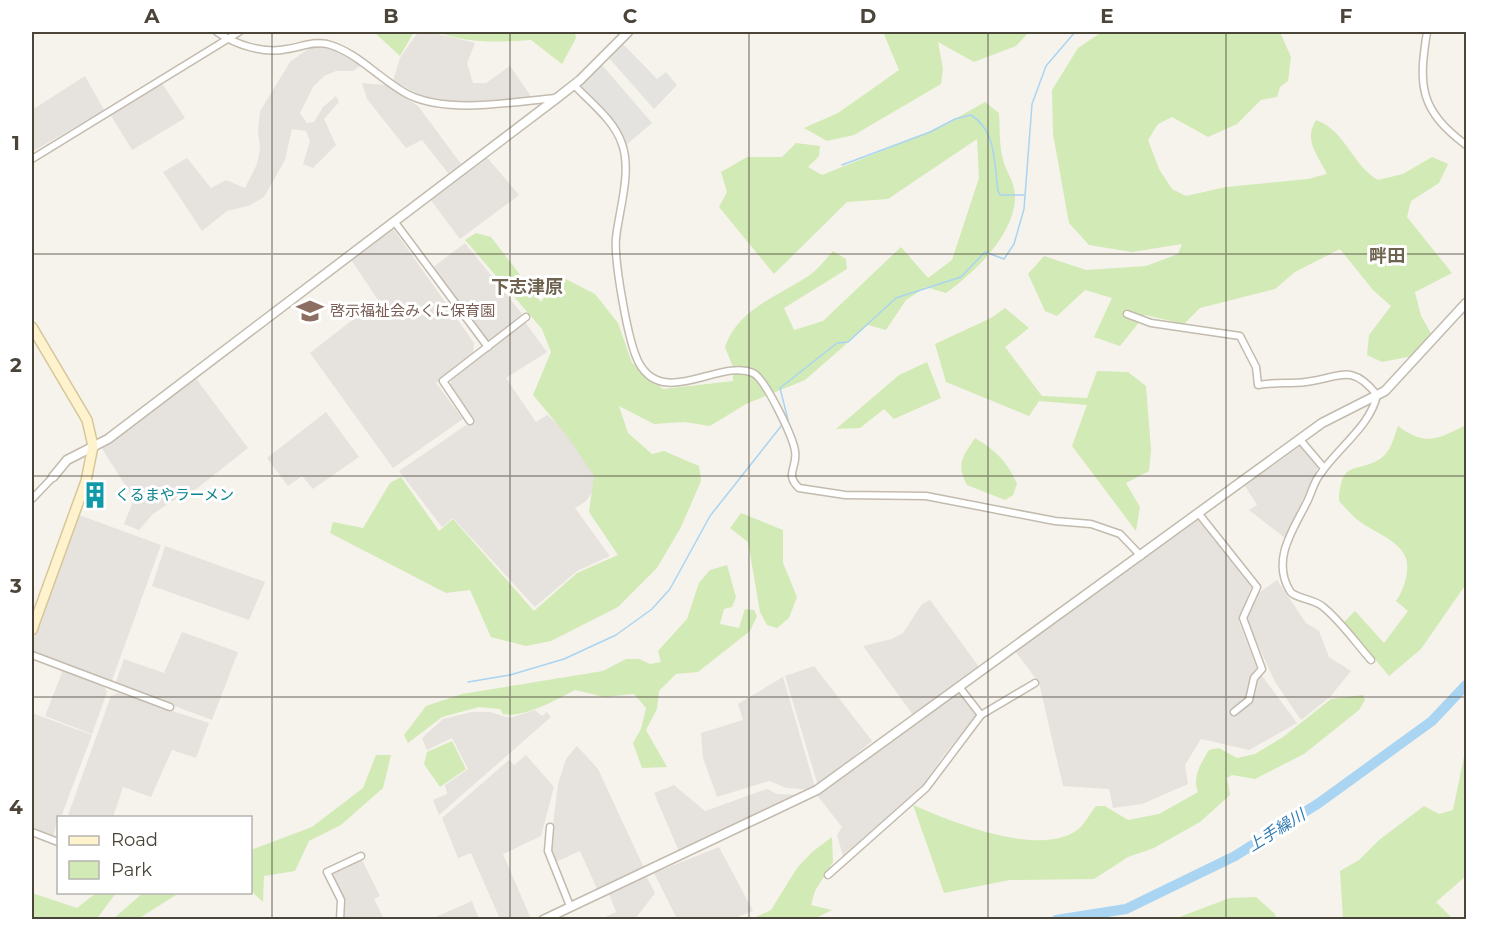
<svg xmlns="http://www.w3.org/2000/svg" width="1498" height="951" font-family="Montserrat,'Noto Sans JP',sans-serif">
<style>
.industrial{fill:#e6e2dd}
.green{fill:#d2eab5}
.parking{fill:#e5e3e0}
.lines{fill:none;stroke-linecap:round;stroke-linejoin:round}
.stream{stroke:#a9d4f2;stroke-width:1.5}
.river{stroke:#a9d4f2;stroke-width:10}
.minor-casing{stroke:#c2bbae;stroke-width:9}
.tertiary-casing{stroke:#c2bbae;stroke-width:11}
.secondary-casing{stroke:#d6c79b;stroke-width:12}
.minor{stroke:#fff;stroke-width:6}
.tertiary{stroke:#fff;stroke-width:8}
.secondary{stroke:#fff3cd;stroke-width:9}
.grid{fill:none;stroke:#4b4439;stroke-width:1.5;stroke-opacity:0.55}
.labels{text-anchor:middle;stroke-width:6;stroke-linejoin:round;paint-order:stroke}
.education-label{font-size:15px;fill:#785e54;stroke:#fff;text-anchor:start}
.culture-label{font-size:15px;fill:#0d838f;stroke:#fff;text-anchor:start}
.water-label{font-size:16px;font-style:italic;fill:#2e7ab2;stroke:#fff}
.quarter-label{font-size:18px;font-weight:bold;fill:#6e6250;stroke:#fff}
.neatline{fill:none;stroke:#4b4439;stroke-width:2}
.grid-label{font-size:20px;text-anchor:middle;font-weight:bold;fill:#4b4439}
</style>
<rect width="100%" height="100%" fill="#f6f3ec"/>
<g class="industrial">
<path d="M418,32H430L475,43L467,63L473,83H486L510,66L533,99L434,102L393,81L400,58Z"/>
<path d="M312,46L336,50L360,66L353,71H336L324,76L313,87L300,113L307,123L314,122L323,107L336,96L339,102L324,119L336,145L313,168L303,164L310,141L306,131L292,129L285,160L264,197L248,206L227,211L202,231L163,172L187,158L211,188L226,180L245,188L257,164L260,149L258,131L260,111L290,62Z"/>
<path d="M85,76L104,110L32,152V110Z"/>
<path d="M161,82L185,118L132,150L110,114Z"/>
<path d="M362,83L386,85L418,106L461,164L448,173L422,140L406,148L367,99Z"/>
<path d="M485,155L519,195L460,239L430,199Z"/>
<path d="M392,227L474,343L473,353L436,383L463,419L393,468L310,353L378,300L350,258Z"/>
<path d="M465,243L523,315L487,343L432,268Z"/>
<path d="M525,322L547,352L506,378L536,422L547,415L580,443L601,481L585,502L575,508L610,556L577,571L535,607L453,518L442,527L399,471L472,421L450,387L452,377Z"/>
<path d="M194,376L248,448L190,494L172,501L153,514L139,530L124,524L134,499L101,447Z"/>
<path d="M326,412L359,457L313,489L302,476L288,486L267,458Z"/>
<path d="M1300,446L1318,467L1285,538L1249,510L1257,505L1245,486Z"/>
<path d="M79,515L161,545L111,683L32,653V643Z"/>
<path d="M1198,520L1251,587L1239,622L1257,669L1297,723L1249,750L1201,739L1185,765L1188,784L1142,804L1113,808L1109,789L1063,786L1039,683L1015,651Z"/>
<path d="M165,546L265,582L249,620L152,586Z"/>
<path d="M1277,580L1306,623L1319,631L1329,657L1351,671L1330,697L1301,720L1275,682L1248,623V614L1257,594Z"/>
<path d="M930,600L979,667L913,715L863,646L892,639L903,633L922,604Z"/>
<path d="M182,632L238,652L212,720L115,684L124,659L164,673Z"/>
<path d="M814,666L872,741L818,786L785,676Z"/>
<path d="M63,670L102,683L107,692L92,734L45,716Z"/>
<path d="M783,677L815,787L812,790L787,788L769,781L717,797L703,758L701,733L743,720L738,704Z"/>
<path d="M118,693L209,723L196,758L172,750L151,797L123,787L113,817L67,818L111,696Z"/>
<path d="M958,693L976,716L943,756L923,785L843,856L837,835L842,827L817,795Z"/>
<path d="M535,710L542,716L547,712L551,717L439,815L433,800L447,794L445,785L468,769L452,738L427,750L422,738L443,719L471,712H490L510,718Z"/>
<path d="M32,713L92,735L61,817L58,818L53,837L32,829Z"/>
<path d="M577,746L598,769L644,868L598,891L580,851L556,862L550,847L558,784L566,759Z"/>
<path d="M526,755L554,787L541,836L503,854L531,919H500L471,853L458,858L442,818L509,760L514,765Z"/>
<path d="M674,785L705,811L767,789L777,794L801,795L680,854L654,793Z"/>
<path d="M719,847L753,911L732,919H677L654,873Z"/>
<path d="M361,858L380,896L374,899L384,919H342L344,899L330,873Z"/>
<path d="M646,876L655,893L635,919H601L616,912L609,894Z"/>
<path d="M472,901L479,919H431Z"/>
</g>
<g class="green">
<path d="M374,32H414L400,56Z"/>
<path d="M437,32H575L576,38L562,64L531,40C498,42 469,44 437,32Z"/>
<path d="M883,32H1029L1016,46L974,62L938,42L943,69L941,84L854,135L827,141L804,128L838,113L899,70Z"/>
<path d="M1102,32H1280L1291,57L1288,81L1280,87L1277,97L1261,100L1237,124L1208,137L1172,117L1158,124L1148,140L1159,169L1172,189L1186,196L1226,187L1308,179L1327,174C1318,155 1303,141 1316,120C1345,130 1352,165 1378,180L1403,174L1432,157L1448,164L1439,183L1411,201L1407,217L1452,273L1415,292L1421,316L1432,335L1418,355L1382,362L1367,355L1369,335L1391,306L1373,290L1340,249L1295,272L1275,289L1200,308L1184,324L1145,315L1120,346L1094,337L1112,298L1085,290L1057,316L1045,311L1028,274L1044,256L1086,270L1146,266L1178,254L1182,244L1132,252L1089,245L1069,223L1053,134L1052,90L1078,48Z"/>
<path d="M985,102L999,113C1000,128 999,145 1003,159C1006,173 1016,183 1015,199C1013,236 975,272 946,293L926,287L906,300L886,330L868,325L805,380L746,404L710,426L684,422L654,424L619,406L628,433L652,454L664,451L699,466L701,481L681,527L657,568L618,607L551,641L526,646L491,637L470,590L446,593L330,533L333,522L363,528L390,483L401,477L439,531L453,519L534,611L577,573L618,555L589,512L594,476L568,437L533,395L551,352L542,329L465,240L476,233L491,237L541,302L560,276L595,294L618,323L632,363L663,389L733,381V367L725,347C738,308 779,296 810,275C818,269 826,259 833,251L846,259L847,269L784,308L794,330L823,321L901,247L928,278L952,260L979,178L977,139L888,199L847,202L774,274L719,207L727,192L721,172L747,157H782L796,143L820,146L819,156L808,167L822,175L939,128Z"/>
<path d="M1005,308L1029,328L1005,347L1042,396L1087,398L1097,371L1128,372L1146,386L1151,450L1149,471L1126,483L1140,507L1136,531L1072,446L1087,405L1039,401L1029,416L946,382L935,344L991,318Z"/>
<path d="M927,362L941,398L894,419L884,409L860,428L836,429L899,375Z"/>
<path d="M1466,425V463L1464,470H1466V584L1421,649L1389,676L1344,622L1355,611L1384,643L1408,611L1396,601C1404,590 1411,569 1405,556C1398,540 1372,531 1359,521C1352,516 1346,508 1339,501C1341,458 1356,474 1380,459C1391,452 1394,437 1398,426C1426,447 1438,439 1466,425Z"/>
<path d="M975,438C995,450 1008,462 1017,484L1013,495L1005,500L967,485C956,464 962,458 975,438Z"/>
<path d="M741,513L783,530V563L797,597L789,618L777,628L767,625L760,612L748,542L730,528Z"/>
<path d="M727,565L736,597L732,607L724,609L720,624L739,628L745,609L754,610L757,616L750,631L698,672L676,674L659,691L657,709L646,730L667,767L642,768L633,743L641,729L646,708L634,694L604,697L575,690C558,699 522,719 503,714L500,709L479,707L442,717L408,743L404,735L426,706L462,694L603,671L626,659H639L650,664L661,662L658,651L687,619L699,583L710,570Z"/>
<path d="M1363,695L1365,700L1359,710L1304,754L1255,779L1232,775L1227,778L1230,795L1200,822L1154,848L1128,857L1094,879L1010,880L944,893L913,805C952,822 1037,857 1076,831C1084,826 1090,813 1096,806H1105L1128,820L1159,814L1198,792C1192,777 1201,763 1209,750L1219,748L1237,758L1255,754L1283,737L1331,699Z"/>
<path d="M452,741L466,769L440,787L424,764L427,752Z"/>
<path d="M1466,747V876L1436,902L1453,919H1343L1340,871L1359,860L1379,840L1424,806L1439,814L1453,810Z"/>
<path d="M376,755H391L383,788L341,825L309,841L295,871L264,876L263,902L251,891V850L312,827L363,788Z"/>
<path d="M832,837L833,862L815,891L811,905L832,910L814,919L749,920L771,910L797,868L812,852Z"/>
<path d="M144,892L179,893L138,919H113Z"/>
<path d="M32,893L77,908L96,893H116L96,920L32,919Z"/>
<path d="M1256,897L1275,914L1276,919H1174L1230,898Z"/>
</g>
<g class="parking">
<path d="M623,44L657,79L666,72L677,85L654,109L609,58Z"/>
<path d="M602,65L652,123L626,145L614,122L579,86Z"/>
</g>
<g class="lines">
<g class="stream">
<path d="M842,165L930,132L955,119L971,115C997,131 994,164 998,191L1000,195H1024"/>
<path d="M786,422L788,420L780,388L837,343L848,342L896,298L961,277L985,252L1004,259L1014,244L1024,209L1032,104L1046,66L1075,32"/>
<path d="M468,682L510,675L564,659L616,635L652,609L670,589L710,516L782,425"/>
</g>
<path class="river" d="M1056,920L1126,909L1235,856L1319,803L1432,721L1466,685"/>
<defs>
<g id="minor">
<path d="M217,32C236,45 264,54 287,49C301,47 313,41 327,44C358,52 381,81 409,95C449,114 512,102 555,98"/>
<path d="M1427,32C1418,87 1420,110 1466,145"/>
<path d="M574,85C591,103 614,120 622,144C632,172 619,210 616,238C614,261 628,343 639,363C664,409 720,358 753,373C765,378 793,437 795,451C798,467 784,474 799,488L845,495L926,496L1055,521L1091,524L1120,534L1141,556"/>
<path d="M32,159L239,32"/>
<path d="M394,221L488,347"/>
<path d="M1127,314L1151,323L1240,336L1256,367L1258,385C1274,382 1290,384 1306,382C1340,378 1351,362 1377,395C1371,425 1338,448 1321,473C1314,481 1312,492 1307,502C1293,530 1271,560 1290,591C1294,598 1313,599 1322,606C1340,620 1355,642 1371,660"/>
<path d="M470,421L443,381L526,317"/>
<path d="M1301,441L1324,468"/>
<path d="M32,499L53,477"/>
<path d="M1199,514L1257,587L1243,618L1262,669L1254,678L1249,700L1234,712"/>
<path d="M32,655L170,707"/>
<path d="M960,688L981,715"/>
<path d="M550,827L548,851L570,906"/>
<path d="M32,832L58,842"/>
<path d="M828,875L926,788L981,715L1035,683"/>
<path d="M340,920L341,900L327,872L361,856"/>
</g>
<g id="tertiary">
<path d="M53,477L67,460L108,439L557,98L580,80L628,32"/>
<path d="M543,920L817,790L1322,423L1385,391L1466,303"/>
</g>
<path id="secondary" d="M32,327L87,420L93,446L86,481L32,630"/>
</defs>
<use href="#minor" class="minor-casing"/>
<use href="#tertiary" class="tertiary-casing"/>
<use href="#secondary" class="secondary-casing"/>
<use href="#minor" class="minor"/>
<use href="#tertiary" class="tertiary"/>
<use href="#secondary" class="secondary"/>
</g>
<path class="grid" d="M272,32V920M510,32V920M749,32V920M988,32V920M1226,32V920M32,254H1466M32,476H1466M32,697H1466"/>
<defs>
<symbol id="school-bare" viewBox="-9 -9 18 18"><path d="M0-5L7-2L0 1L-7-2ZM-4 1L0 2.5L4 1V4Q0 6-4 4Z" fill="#8d6e63" stroke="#fff" stroke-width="2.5" paint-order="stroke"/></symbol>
<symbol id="building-bare" viewBox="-9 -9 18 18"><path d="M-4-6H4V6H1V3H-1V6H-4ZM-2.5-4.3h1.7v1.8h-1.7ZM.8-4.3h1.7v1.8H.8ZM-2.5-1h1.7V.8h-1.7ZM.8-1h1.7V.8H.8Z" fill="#0f9aa8" stroke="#fff" stroke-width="2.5" paint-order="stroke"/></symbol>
</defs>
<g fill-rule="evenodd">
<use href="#school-bare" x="291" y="292" width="38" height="38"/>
<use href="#building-bare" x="76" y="476" width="38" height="38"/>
</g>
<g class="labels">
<g class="education-label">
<text x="330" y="316">啓示福祉会みくに保育園</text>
</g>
<g class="culture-label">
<text x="115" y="500">くるまやラーメン</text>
</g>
<g class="water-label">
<text transform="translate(1276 830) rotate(-32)" y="6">上手繰川</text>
</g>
<g class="quarter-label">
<text x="1387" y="262">畔田</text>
<text x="527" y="293">下志津原</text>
</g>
</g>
<rect width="1498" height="951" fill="none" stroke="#ffffff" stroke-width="66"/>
<rect x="57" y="816" width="195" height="78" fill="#ffffff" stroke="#b7b4b0" stroke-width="1.5"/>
<rect x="69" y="836" width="30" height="9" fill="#fff3cd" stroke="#b7b4b0" stroke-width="1.5"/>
<text x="111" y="846" font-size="18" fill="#4b4439">Road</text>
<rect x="69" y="861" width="30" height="18" fill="#d2eab5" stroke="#b7b4b0" stroke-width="1.5"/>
<text x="111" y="876" font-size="18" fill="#4b4439">Park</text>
<rect x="33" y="33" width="1432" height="885" class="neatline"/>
<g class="grid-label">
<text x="152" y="23">A</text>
<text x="391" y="23">B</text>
<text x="630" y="23">C</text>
<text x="868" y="23">D</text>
<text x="1107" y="23">E</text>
<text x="1346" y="23">F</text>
<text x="16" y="150">1</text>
<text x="16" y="372">2</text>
<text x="16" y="593">3</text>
<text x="16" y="814">4</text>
</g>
</svg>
